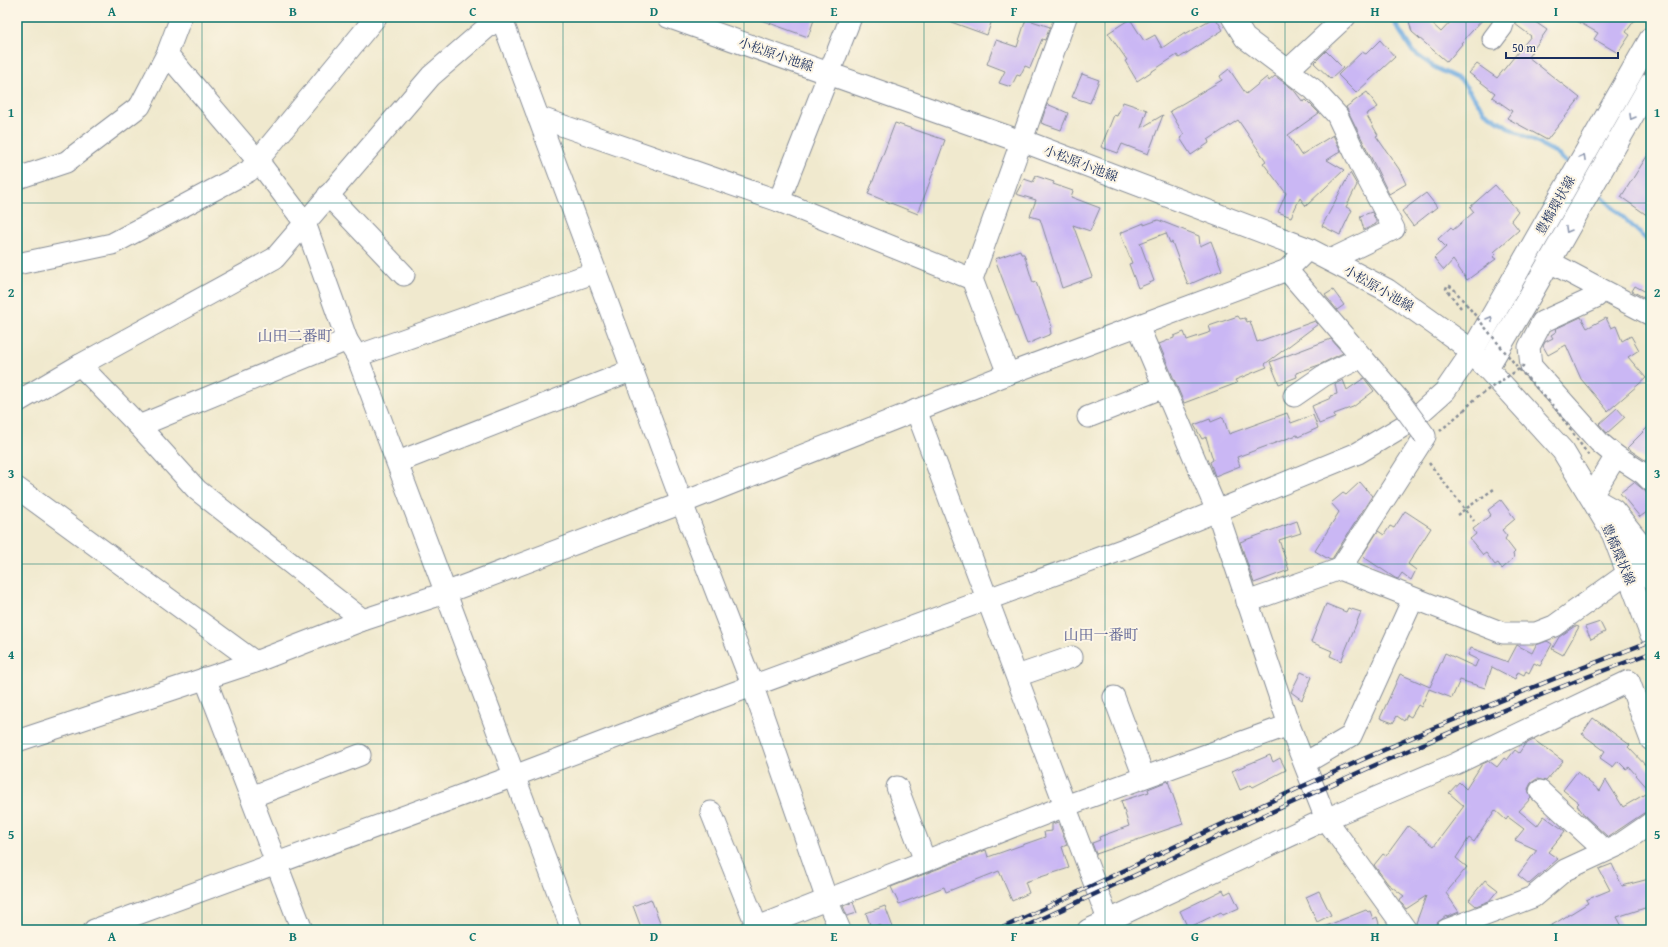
<svg xmlns="http://www.w3.org/2000/svg" width="1668" height="947" font-family="'Gentium Book Plus','Noto Serif JP',serif">
<style>
.lines{fill:none;stroke-linecap:round;stroke-linejoin:round}
.stream{stroke:#6face1;stroke-width:4.5}
.building{fill:#cab7f4}
.minor-casing{stroke:#868c96;stroke-width:23}
.major-casing{stroke:#868c96;stroke-width:24}
.path{stroke:#868c96;stroke-width:2.5;stroke-dasharray:3 3;stroke-linecap:butt}
.minor{stroke:#fff;stroke-width:21}
.major{stroke:#fff;stroke-width:22}
.rail-casing{stroke:#1b2f5e;stroke-width:4.5}
.rail{stroke:#fcf5e5;stroke-width:3;stroke-dasharray:9;stroke-linecap:butt}
.minor-bridge-casing{stroke:#868c96;stroke-width:23;stroke-linecap:butt}
.path-bridge{stroke:#868c96;stroke-width:2.5;stroke-dasharray:3 3;stroke-linecap:butt}
.minor-bridge{stroke:#fff;stroke-width:21}
.oneway{stroke:#8d97ae}
.grid{fill:none;stroke:#0f766e;stroke-width:1;stroke-opacity:0.55}
.labels{text-anchor:middle;stroke-width:4;stroke-linejoin:round;paint-order:stroke}
.street-label{font-size:13px;fill:#1b2f5e;stroke:#fcf5e5}
.quarter-label{font-size:15px;fill:#585f92;stroke:#fcf5e5}
.neatline{fill:none;stroke:#0f766e;stroke-width:1.5}
.grid-label{font-size:13px;text-anchor:middle;font-weight:bold;fill:#0f766e}
</style>
<rect width="100%" height="100%" fill="#fcf5e5"/>
<filter id="ink" filterUnits="userSpaceOnUse"><feTurbulence type="fractalNoise" baseFrequency=".025" numOctaves="2"/><feDisplacementMap in="SourceGraphic" scale="8" xChannelSelector="R" yChannelSelector="G"/><feConvolveMatrix kernelMatrix="1 2 1 2 8 2 1 2 1" color-interpolation-filters="sRGB"/></filter>
<filter id="wash" filterUnits="userSpaceOnUse"><feTurbulence type="fractalNoise" baseFrequency=".012" numOctaves="4" result="noise"/><feDisplacementMap in="SourceGraphic" scale="16" xChannelSelector="R" yChannelSelector="G"/><feGaussianBlur stdDeviation="0.9" result="paint"/><feColorMatrix in="noise" values="0 0 0 0 0 0 0 0 0 0 0 0 0 0 0 0 0 1.4 0 .05"/><feComposite in="paint" operator="in"/></filter>
<g filter="url(#wash)">
<rect width="100%" height="100%" fill="#f0e9ce"/>
<g class="lines">
<g class="stream">
<path d="M1391,17L1413,52L1434,67L1461,80L1485,112L1513,130L1555,152L1570,166"/>
<path d="M1596,191L1651,244"/>
</g>
</g>
<g id="blocks">
<g class="building">
<path d="M758,17H815L808,37L758,19Z"/>
<path d="M941,17H993L987,35L940,18Z"/>
<path d="M1215,17L1223,30L1179,58L1177,55L1137,81L1125,61L1127,60L1108,33L1130,19L1144,41L1155,35L1162,48L1185,32V34Z"/>
<path d="M1414,17H1425L1441,32L1455,17H1485L1461,43L1462,44L1447,62L1412,32L1409,21Z"/>
<path d="M1517,17H1528L1547,30L1528,57L1580,98L1547,140L1507,118L1512,111L1492,97L1495,93L1469,73L1477,64L1497,78L1531,36L1515,24Z"/>
<path d="M1570,17H1637L1626,32L1630,35L1618,53L1594,39L1598,33Z"/>
<path d="M1026,19L1050,27L1045,40L1042,39L1030,68L1025,66L1020,76L1017,75L1011,87L999,83L1005,71L987,64L996,40L1017,47Z"/>
<path d="M1380,40L1395,57L1356,93L1338,75L1362,52L1366,54Z"/>
<path d="M1326,51L1343,68L1331,79L1314,63Z"/>
<path d="M1229,69L1246,94L1267,77L1269,81L1275,76L1293,89L1303,102L1306,100L1319,113L1288,135L1301,155L1333,135L1341,151L1327,160L1344,170L1306,206L1300,198L1291,217L1278,212L1286,193L1263,163L1266,161L1238,120L1208,140L1209,143L1191,155L1180,138L1184,135L1170,111L1222,80L1220,76Z"/>
<path d="M1082,74L1099,80L1090,103L1072,97Z"/>
<path d="M1367,92L1378,107L1366,114L1378,135L1376,136L1399,169L1406,184L1389,194L1346,107Z"/>
<path d="M1123,102L1147,110L1141,128L1163,115L1148,154L1122,144L1118,153L1101,147L1114,115L1117,116Z"/>
<path d="M1047,104L1068,113L1061,130L1041,123Z"/>
<path d="M895,123L945,140L918,214L868,194Z"/>
<path d="M1651,150V218L1621,197Z"/>
<path d="M1350,173L1357,185L1346,207L1352,210L1340,235L1322,226Z"/>
<path d="M1036,176L1054,182L1053,184L1073,191L1071,197L1100,208L1090,231L1073,225L1092,277L1062,288L1040,219L1030,216L1036,200L1016,194L1024,179L1033,182Z"/>
<path d="M1495,185L1518,211L1511,220L1519,230L1494,252L1496,254L1493,257L1496,259L1467,280L1453,260L1444,270L1434,258L1446,247L1438,239L1451,227L1453,230L1474,212L1470,207Z"/>
<path d="M1426,193L1437,207L1413,226L1402,211Z"/>
<path d="M1372,212L1376,221V224L1364,230L1360,216Z"/>
<path d="M1158,220L1199,236L1200,246L1211,241L1222,270L1188,285L1172,242L1170,243L1166,233L1140,243L1154,281L1138,288L1129,264L1132,263L1120,233L1144,223V225Z"/>
<path d="M1020,250L1021,254H1024L1033,283L1036,282L1052,327L1050,328L1051,334L1027,344L995,259Z"/>
<path d="M1635,286L1646,292L1643,297L1632,291Z"/>
<path d="M1333,290L1344,305L1337,310L1325,295Z"/>
<path d="M1238,316L1240,319L1245,318L1247,322L1250,321L1257,342L1315,321L1318,324L1265,364L1267,367L1235,380L1237,383L1184,403L1159,344L1174,338V336L1184,332L1187,340L1211,332L1209,326Z"/>
<path d="M1581,317L1587,328L1606,318L1611,328L1616,326L1622,341L1631,336L1639,350L1628,357L1646,378L1608,411L1581,379L1566,345L1548,355L1543,346L1545,342L1553,338L1551,335L1557,331L1555,329Z"/>
<path d="M1331,339L1343,353L1319,365L1296,373L1297,377L1279,384L1270,362Z"/>
<path d="M1364,378L1374,391L1353,407L1334,414L1335,418L1319,424L1312,406L1331,398L1330,396L1337,394L1335,384L1343,380L1347,390Z"/>
<path d="M1617,408L1625,417L1607,433L1599,424Z"/>
<path d="M1287,413L1291,423L1313,415L1318,428L1298,437L1297,435L1237,457L1240,466L1215,476L1210,462L1213,460L1206,437L1202,439L1194,425L1210,419L1211,422L1223,417L1229,434Z"/>
<path d="M1651,424V464L1627,448Z"/>
<path d="M1360,482L1372,496L1332,559L1330,560L1315,551L1339,512L1331,503L1343,493L1346,495Z"/>
<path d="M1634,482L1645,491L1651,499V509L1640,517L1620,493Z"/>
<path d="M1501,500L1515,519L1502,530L1507,536L1505,539L1515,552L1513,554L1514,558L1502,569L1498,563L1495,565L1486,553L1483,555L1470,539L1476,534L1473,529L1491,515L1488,510Z"/>
<path d="M1405,511L1431,528L1408,564L1416,570L1411,580L1402,573L1398,579L1395,578L1362,556L1378,531L1384,535L1390,526L1394,528Z"/>
<path d="M1297,521L1301,533L1279,540L1289,570L1254,583L1240,542Z"/>
<path d="M1326,604L1346,612L1348,608L1361,612L1341,661L1330,656L1332,651L1311,642Z"/>
<path d="M1600,622L1605,632L1591,639L1585,627Z"/>
<path d="M1575,626L1579,627L1563,655L1552,649L1559,637Z"/>
<path d="M1547,641L1552,644L1540,666L1534,663L1529,673L1526,671L1524,675L1518,672L1515,679L1492,667L1485,688L1460,680L1452,698L1429,689L1421,707L1418,705L1411,717L1407,715L1404,721L1397,716L1393,723L1380,718L1400,674L1430,687L1445,653L1475,667L1478,660L1468,655L1471,648L1508,662L1517,645L1532,653L1536,645Z"/>
<path d="M1301,672L1312,677L1302,700L1291,692Z"/>
<path d="M1593,718L1630,745L1628,747L1651,771V811L1644,813L1608,837L1585,816L1577,805L1579,803L1563,790L1577,772L1600,791L1606,780L1623,807L1650,791L1629,767L1626,769L1618,761L1613,767L1600,758L1605,751L1582,734Z"/>
<path d="M1534,740L1563,761L1546,781L1537,779L1531,783L1528,789L1531,798L1519,811L1537,826L1544,816L1565,831L1548,852L1558,859L1529,884L1518,875L1537,850L1515,840L1524,829L1508,817L1506,820L1495,810L1474,842L1469,838L1456,858L1467,867L1446,893L1459,912L1447,917L1446,916L1432,927L1429,926L1421,930L1416,923L1426,896L1406,909L1399,900L1404,896L1388,884L1374,865L1383,854L1386,856L1408,826L1434,846L1464,806L1449,793L1459,782L1466,789L1482,764L1489,761L1497,767L1504,758L1507,760L1515,750L1519,753L1525,744Z"/>
<path d="M1270,755L1273,762L1280,758L1286,770L1253,787L1251,785L1240,790L1232,771Z"/>
<path d="M1168,781L1183,824L1096,854L1092,843L1100,840L1099,837L1129,826L1121,801L1149,792L1148,789Z"/>
<path d="M1058,822L1067,845L1062,847L1069,868L1025,882L1029,893L1012,901L999,871L946,892L944,887L899,904L891,887L986,850L988,857L1045,837L1044,832L1052,831V824Z"/>
<path d="M1612,864L1622,886L1649,879L1651,887V906L1617,917L1624,930H1544L1588,903L1586,900L1610,890L1599,869Z"/>
<path d="M1485,880L1498,890L1489,901L1476,906L1469,900Z"/>
<path d="M1223,890L1225,894L1231,891L1239,908L1223,915L1221,912L1188,928L1180,911Z"/>
<path d="M1319,891L1331,915L1317,922L1306,897Z"/>
<path d="M651,899L658,917L663,930H642L633,906Z"/>
<path d="M853,902L857,913L847,916L843,906Z"/>
<path d="M885,906L894,930H883L880,924L871,928L866,913Z"/>
<path d="M1366,910L1368,912L1370,911L1373,919L1377,917L1381,930H1316Z"/>
</g>
</g>
</g>
<g filter="url(#ink)">
<use href="#blocks" fill-opacity="0" stroke="#868c96" stroke-width="1"/>
<g class="lines">
<defs>
<g id="minor">
<path d="M501,17L682,503L753,687L827,900L840,930"/>
<path d="M1232,17L1245,38L1313,89L1337,115L1363,170L1394,229L1330,260"/>
<path d="M1493,39L1502,27L1505,17"/>
<path d="M167,54L258,161L305,223L347,340L357,356L572,930"/>
<path d="M1288,70L1345,17"/>
<path d="M538,117L779,201L972,279L1008,374"/>
<path d="M17,177H21L66,162L140,106L167,54L181,17"/>
<path d="M328,195L404,275"/>
<path d="M779,201L851,17"/>
<path d="M1550,262L1599,288L1596,297L1542,322L1529,347L1531,366L1599,442L1616,456"/>
<path d="M17,264L112,244L249,171L376,17"/>
<path d="M1287,270L1398,399"/>
<path d="M972,279L1066,17"/>
<path d="M1599,288L1651,315"/>
<path d="M1138,326L1217,511L1289,725L1326,819L1406,930"/>
<path d="M357,356L596,272"/>
<path d="M80,365L139,426L197,490L363,620"/>
<path d="M1294,396L1323,376L1362,357"/>
<path d="M17,402L80,365L275,258L431,76L499,17"/>
<path d="M916,410L1112,930"/>
<path d="M1088,417L1164,387"/>
<path d="M139,426L347,340"/>
<path d="M1425,436L1340,569L1503,633H1536L1554,626L1628,573"/>
<path d="M398,462L633,370"/>
<path d="M1651,481L1644,474L1616,456L1591,497L1614,510L1638,540L1651,578"/>
<path d="M17,488L255,662"/>
<path d="M1247,602L1340,569"/>
<path d="M1017,676L1072,657"/>
<path d="M205,678L302,930"/>
<path d="M1114,697L1144,777"/>
<path d="M17,741L255,662L363,620L445,593L682,503L1008,374L1287,270L1308,249"/>
<path d="M1305,763L1351,736L1413,599"/>
<path d="M897,787L925,861"/>
<path d="M1540,791L1605,851"/>
<path d="M251,797L360,755"/>
<path d="M711,812L757,927"/>
<path d="M94,930L514,776L714,700L1124,549L1358,453L1410,422L1445,391L1471,353"/>
<path d="M750,930L1065,806L1289,725"/>
<path d="M1088,930L1326,819L1455,764L1629,681L1651,740"/>
<path d="M1446,930L1533,897L1565,870L1619,845L1651,823"/>
</g>
<g id="major">
<path d="M669,17L1022,142L1031,144L1308,249L1387,290L1460,342L1487,368L1563,451L1613,534L1651,634"/>
<path d="M1471,353L1651,38"/>
<path d="M1487,368L1531,294L1651,83"/>
</g>
</defs>
<use href="#minor" class="minor-casing"/>
<use href="#major" class="major-casing"/>
<g class="path">
<path d="M1461,308L1446,289L1447,286L1448,285L1453,288L1466,304"/>
<path d="M1440,431L1464,410"/>
<path d="M1429,463L1474,521"/>
<path d="M1457,515L1494,489"/>
</g>
<use href="#minor" class="minor"/>
<use href="#major" class="major"/>
<defs>
<g id="rail">
<path d="M998,930L1301,787L1424,732L1556,678L1651,641"/>
<path d="M1018,930C1227,833 1435,731 1651,653"/>
</g>
</defs>
<use href="#rail" class="rail-casing"/>
<use href="#rail" class="rail"/>
<defs>
<path id="minor-bridge" d="M1398,399L1425,436"/>
</defs>
<use href="#minor-bridge" class="minor-bridge-casing"/>
<g class="path-bridge">
<path d="M1466,304L1519,369L1555,408L1589,456"/>
<path d="M1464,410L1477,397L1519,369L1523,366V362"/>
</g>
<use href="#minor-bridge" class="minor-bridge"/>
</g>
<defs><path id="oneway-chevron" d="M-2-3.5L2.5 0L-2 3.5" fill="none" stroke-width="1.6" stroke-linecap="round" stroke-linejoin="round"/></defs>
<g class="oneway">
<use href="#oneway-chevron" transform="translate(1632 117) rotate(120)"/>
<use href="#oneway-chevron" transform="translate(1583 157) rotate(-60)"/>
<use href="#oneway-chevron" transform="translate(1568 230) rotate(120)"/>
<use href="#oneway-chevron" transform="translate(1490 319) rotate(-60)"/>
</g>
</g>
<path class="grid" d="M202,17V930M383,17V930M563,17V930M744,17V930M924,17V930M1105,17V930M1285,17V930M1466,17V930M17,203H1651M17,383H1651M17,564H1651M17,744H1651"/>
<g class="labels">
<g class="street-label">
<text transform="translate(776 54) rotate(19)" y="5">小松原小池線</text>
<text transform="translate(1081 163) rotate(21)" y="5">小松原小池線</text>
<text transform="translate(1555 205) rotate(-60)" y="5">豊橋環状線</text>
<text transform="translate(1379 288) rotate(30)" y="5">小松原小池線</text>
<text transform="translate(1619 554) rotate(67)" y="5">豊橋環状線</text>
</g>
<g class="quarter-label">
<text x="295" y="341">山田二番町</text>
<text x="1101" y="640">山田一番町</text>
</g>
</g>
<rect width="1668" height="947" fill="none" stroke="#fcf5e5" stroke-width="44"/>
<path d="M1506 52v6h112v-6" fill="none" stroke="#1b2f5e" stroke-width="2"/>
<text x="1512" y="52" font-size="12" fill="#1b2f5e" stroke="#fcf5e5" stroke-width="3" paint-order="stroke">50 m</text>
<rect x="22" y="22" width="1624" height="903" class="neatline"/>
<g class="grid-label">
<text x="112" y="16">A</text>
<text x="293" y="16">B</text>
<text x="473" y="16">C</text>
<text x="654" y="16">D</text>
<text x="834" y="16">E</text>
<text x="1014" y="16">F</text>
<text x="1195" y="16">G</text>
<text x="1375" y="16">H</text>
<text x="1556" y="16">I</text>
<text x="11" y="117">1</text>
<text x="1657" y="117">1</text>
<text x="11" y="297">2</text>
<text x="1657" y="297">2</text>
<text x="11" y="478">3</text>
<text x="1657" y="478">3</text>
<text x="11" y="659">4</text>
<text x="1657" y="659">4</text>
<text x="11" y="839">5</text>
<text x="1657" y="839">5</text>
<text x="112" y="941">A</text>
<text x="293" y="941">B</text>
<text x="473" y="941">C</text>
<text x="654" y="941">D</text>
<text x="834" y="941">E</text>
<text x="1014" y="941">F</text>
<text x="1195" y="941">G</text>
<text x="1375" y="941">H</text>
<text x="1556" y="941">I</text>
</g>
</svg>
